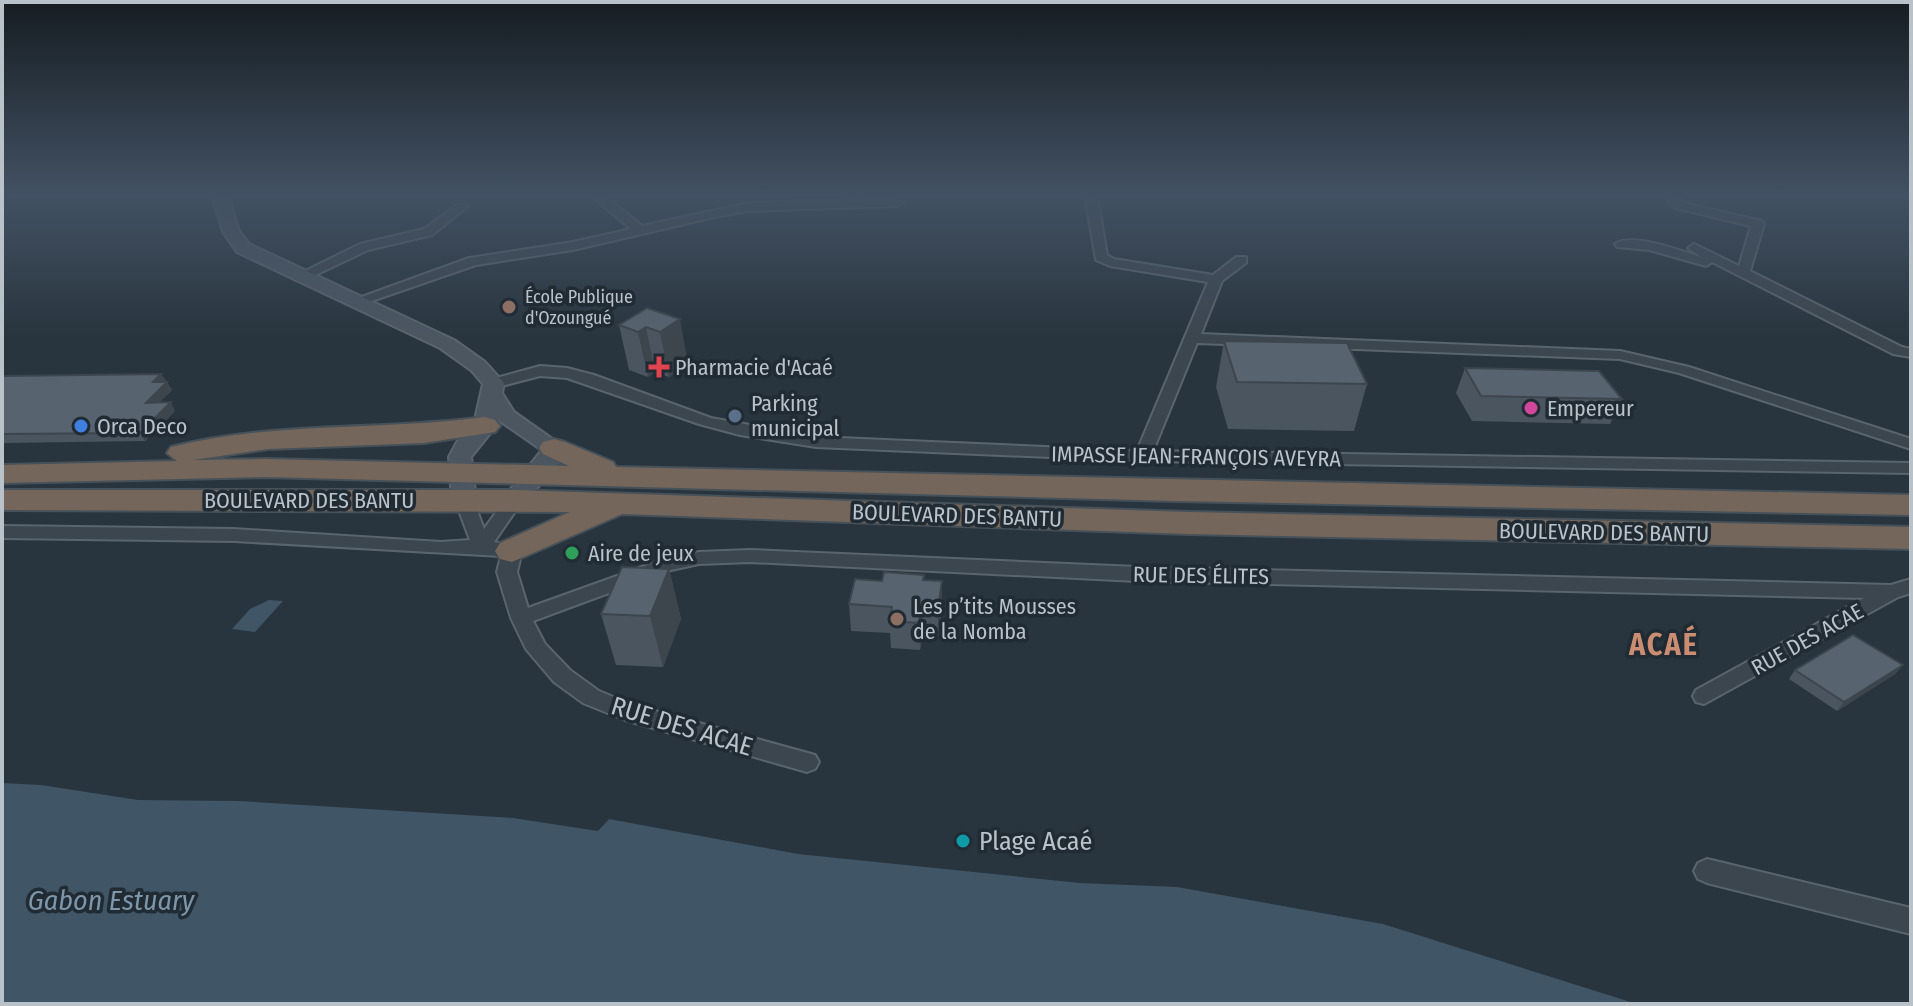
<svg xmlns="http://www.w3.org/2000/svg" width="1913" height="1006" font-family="'Fira Sans Condensed',sans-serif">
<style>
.water{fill:#405566}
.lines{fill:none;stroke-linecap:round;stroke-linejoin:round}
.street-casing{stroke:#5a646c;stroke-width:4}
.secondary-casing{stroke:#5a646c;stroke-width:4}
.highway-casing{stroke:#475159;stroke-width:4}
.street{fill:#3c464f;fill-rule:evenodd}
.secondary{fill:#4b5661;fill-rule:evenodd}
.highway{fill:#74665a;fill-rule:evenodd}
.wall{fill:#4b555f}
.shaded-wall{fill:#3d454d}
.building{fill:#57636e;stroke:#3d454d;stroke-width:2}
.education-dot{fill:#8d6e63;stroke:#212b34;stroke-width:3}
.health-dot{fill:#e0444e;stroke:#212b34;stroke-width:3}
.hotel-dot{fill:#d1479c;stroke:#212b34;stroke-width:3}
.service-dot{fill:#5c6f8a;stroke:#212b34;stroke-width:3}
.shop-dot{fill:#3f7fe0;stroke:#212b34;stroke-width:3}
.leisure-dot{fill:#2e9e5b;stroke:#212b34;stroke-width:3}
.culture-dot{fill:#0f9aa8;stroke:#212b34;stroke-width:3}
.labels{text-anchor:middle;stroke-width:7;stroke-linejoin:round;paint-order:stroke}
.far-poi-label{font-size:18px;fill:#b9c1c9;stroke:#212b34;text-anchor:start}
.poi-label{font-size:22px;fill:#b9c1c9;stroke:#212b34;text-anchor:start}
.street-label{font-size:22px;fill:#b9c1c9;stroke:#212b34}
.near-street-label{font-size:26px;fill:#b9c1c9;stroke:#212b34}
.near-poi-label{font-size:26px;fill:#b9c1c9;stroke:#212b34;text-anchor:start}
.near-water-label{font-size:28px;font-style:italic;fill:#7d96a9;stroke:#212b34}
.district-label{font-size:30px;font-weight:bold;letter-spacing:2px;fill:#cb8d72;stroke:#212b34}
</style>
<rect width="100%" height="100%" fill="#28353e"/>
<g class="water">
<path d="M269,600L283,601L255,632L232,629L250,609Z"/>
<path d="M2,783L41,785L138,800L238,801L513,818L598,831L609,819L798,854L1080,883L1177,887L1383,924L1637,1004H2Z"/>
</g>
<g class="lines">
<defs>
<g id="street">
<path d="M592,196H605L642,226L749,203L897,198L903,202L897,206L749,211L719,216L573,250L476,265L360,305L355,306L348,302L469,258L573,242L631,229Z"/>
<path d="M1085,196H1097L1107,255L1114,259L1213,275L1236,257H1246V263L1222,281L1201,334L1620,351L1689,367L1911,439V449L1679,373L1620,359L1197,343L1153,451L1911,463V473L1143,461L816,447L740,435L699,424L567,378L540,376L494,388L486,383L489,380L540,366L567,368L594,375L711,418L816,437L1137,451L1208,282L1110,266L1096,260Z"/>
<path d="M1669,196H1681L1679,200L1683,203L1762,221L1764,224L1750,271L1902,347L1911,349V357L1893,354L1712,262L1706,266L1649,250L1617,247L1615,244C1633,232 1680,251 1701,257L1688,248L1694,244L1739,266L1751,226L1675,208L1667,201Z"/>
<path d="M458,204L468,206L432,235L368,250L305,280H295L293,277L360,244L424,229Z"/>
<path d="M464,494L473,500L484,529L508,496L514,494L523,500L494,542L519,547L522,551L517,572L528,608L667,558L699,552L750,550L1137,567L1891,585L1911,579V593L1898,597L1704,704L1696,702L1693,696L1696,690L1864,598L1137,581L750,562L699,564L671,570L533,621L545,644L570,670L599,691L630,704L815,755L819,762L815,769L807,772L625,720L583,703L554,682L526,649L511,618L497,572L501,556L234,541L2,538V526L234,529L441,542L470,540L455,500Z"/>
<path d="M1707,859L1911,908V934L1707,883L1698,879L1694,871L1698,863Z"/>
</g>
<path id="secondary" d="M212,196H228L239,231L249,244L454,340L485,362L504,383L502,393L514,412L565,448L559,463L522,505H506L502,500L542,450L497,419L496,426L471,457L476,500L472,505H456L452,500L449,457L457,442L474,424L483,384L471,370L440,348L237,252L223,232Z"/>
<g id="highway">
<path d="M485,417L495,420L500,426L495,432L424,443L268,449L193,460L266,459L569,466L543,454L539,448L543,442L554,439L565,442L613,462L616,467L1911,495V515L1176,501L266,477L2,483V465L177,461L167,453L171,447C273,421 381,431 485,417Z"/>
<path d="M2,490H514L1189,512L1911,527V549L1189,534L622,514L512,562L500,559L495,551L500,543L570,512L2,510Z"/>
</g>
</defs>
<use href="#street" class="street-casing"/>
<use href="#secondary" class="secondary-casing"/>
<use href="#highway" class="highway-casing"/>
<use href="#street" class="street"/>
<use href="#secondary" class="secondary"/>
<use href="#highway" class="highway"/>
</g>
<g class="wall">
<path d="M647,308L688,363L669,377L655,372L648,377L629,370L619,325Z"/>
<path d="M1224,341L1367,384L1354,431L1228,429L1216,387Z"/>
<path d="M1465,368L1622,399L1610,424L1472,421L1456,393Z"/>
<path d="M161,374L172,390L159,402L175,411L145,441L2,443V376Z"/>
<path d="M669,569L681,619L663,667L616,665L601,614Z"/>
<path d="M924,575V580L942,581V608L938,636L923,635L920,650L891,648L890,633L851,631L849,604L882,581Z"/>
<path d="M1903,665L1895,674L1837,711L1789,679L1795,670Z"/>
</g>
<g class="shaded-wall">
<path d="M680,319L688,363L669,377L660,332Z"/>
<path d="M646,327L655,372L648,377L638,332Z"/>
<path d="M161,374L166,382H153Z"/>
<path d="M167,382L172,390L151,411L146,403Z"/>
<path d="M171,402L175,411L145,441L140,433Z"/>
<path d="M669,569L681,619L663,667L650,616Z"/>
<path d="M942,581V608L938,636V609Z"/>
<path d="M922,608L923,635L920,650L919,623Z"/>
<path d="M1903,665L1895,674L1837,711L1844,702Z"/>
</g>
<g class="building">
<path d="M647,308L680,319L660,332L646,327L638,332L619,325Z"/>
<path d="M1224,341L1347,343L1367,384L1237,382Z"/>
<path d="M1465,368L1599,371L1622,399L1481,396Z"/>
<path d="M161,374L153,382H167L146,403L171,402L140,433L2,434V376Z"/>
<path d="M622,567L669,569L650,616L601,614Z"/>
<path d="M884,572L924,575L923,580L942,581L938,609L922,608L919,623L889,621L892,607L849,604L855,579L882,581Z"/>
<path d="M1853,635L1903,665L1844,702L1795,670Z"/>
</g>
<linearGradient id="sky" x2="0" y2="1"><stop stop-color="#161d22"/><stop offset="0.58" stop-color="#425163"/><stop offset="1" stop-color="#425163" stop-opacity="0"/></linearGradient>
<rect width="1913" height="337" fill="url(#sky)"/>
<g class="education-dot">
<circle cx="509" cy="307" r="8"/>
<circle cx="897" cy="619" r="8"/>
</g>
<path class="health-dot" d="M655 355h8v8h8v8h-8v8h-8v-8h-8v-8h8z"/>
<circle class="hotel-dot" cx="1531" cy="408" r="8"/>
<circle class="service-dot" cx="735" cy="416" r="8"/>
<circle class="shop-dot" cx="81" cy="426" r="8"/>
<circle class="leisure-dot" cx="572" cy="553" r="8"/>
<circle class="culture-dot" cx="963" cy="841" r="8"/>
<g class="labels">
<g class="far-poi-label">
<text x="525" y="303">École Publique<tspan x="525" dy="21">d'Ozoungué</tspan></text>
</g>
<g class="poi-label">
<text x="675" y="375">Pharmacie d'Acaé</text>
<text x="751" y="411">Parking<tspan x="751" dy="25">municipal</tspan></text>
<text x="1547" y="416">Empereur</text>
<text x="97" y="434">Orca Deco</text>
<text x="588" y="561">Aire de jeux</text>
<text x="913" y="614">Les p’tits Mousses<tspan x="913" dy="25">de la Nomba</tspan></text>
</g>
<g class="street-label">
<text transform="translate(1196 456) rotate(1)" y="8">IMPASSE JEAN-FRANÇOIS AVEYRA</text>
<text x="309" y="508">BOULEVARD DES BANTU</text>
<text transform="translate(957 515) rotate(2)" y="8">BOULEVARD DES BANTU</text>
<text transform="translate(1604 532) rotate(1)" y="8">BOULEVARD DES BANTU</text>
<text transform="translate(1201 575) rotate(1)" y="8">RUE DES ÉLITES</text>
<text transform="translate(1807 639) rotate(-29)" y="8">RUE DES ACAE</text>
</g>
<g class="near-street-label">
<text transform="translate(682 726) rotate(17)" y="9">RUE DES ACAE</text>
</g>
<g class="near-poi-label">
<text x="979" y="850">Plage Acaé</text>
</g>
<g class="near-water-label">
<text x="111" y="910">Gabon Estuary</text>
</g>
<g class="district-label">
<text x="1664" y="655">ACAÉ</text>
</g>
</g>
<rect width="1913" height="1006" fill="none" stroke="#b9c1c9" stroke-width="8"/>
</svg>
